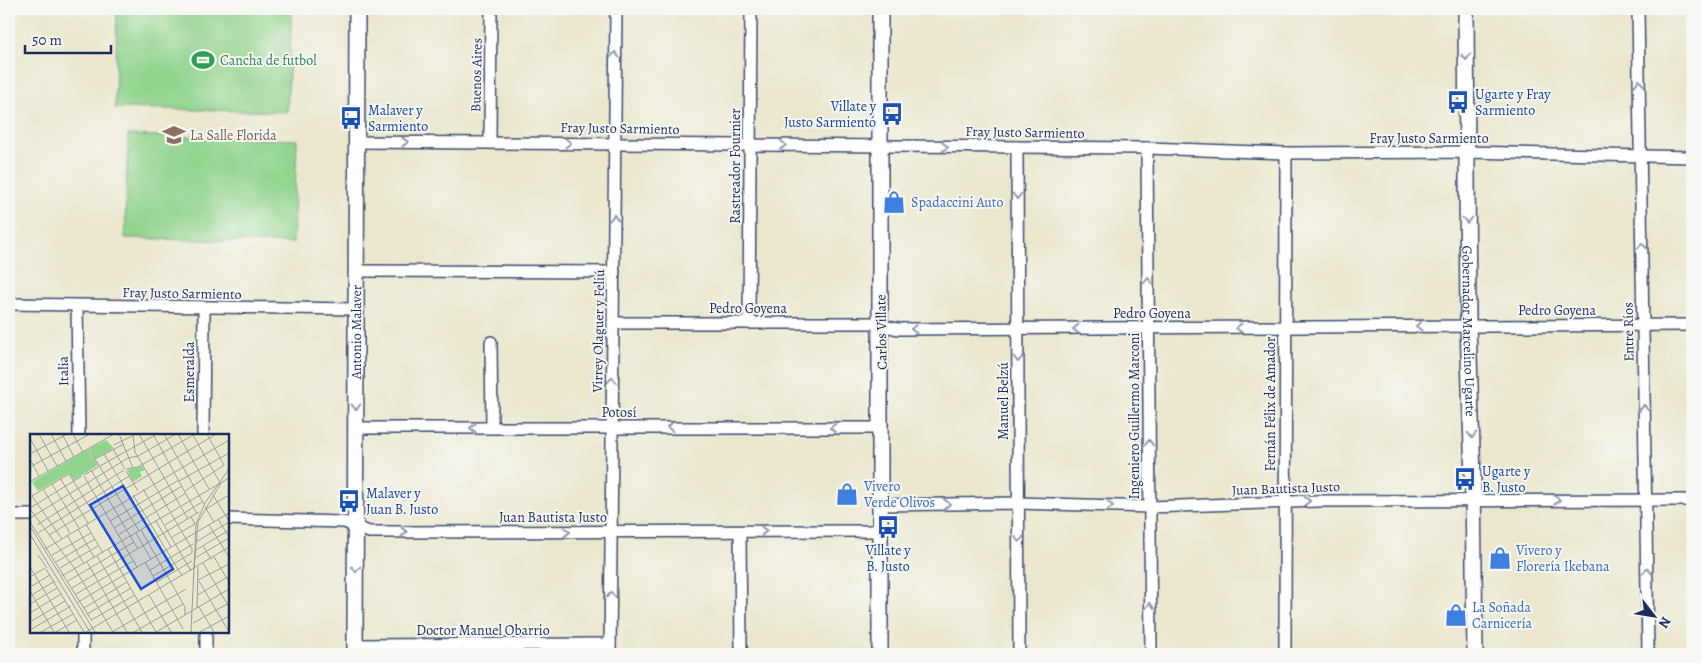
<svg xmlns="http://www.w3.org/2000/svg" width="1701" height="663" font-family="Alegreya,serif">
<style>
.green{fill:#91d48d;stroke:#568276}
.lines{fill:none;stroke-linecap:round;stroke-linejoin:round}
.minor-casing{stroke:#3a4b6f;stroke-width:14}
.tertiary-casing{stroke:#3a4b6f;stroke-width:18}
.minor{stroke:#fff;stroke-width:11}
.tertiary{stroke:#fff;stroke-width:15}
.oneway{stroke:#8d97ae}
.labels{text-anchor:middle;stroke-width:4;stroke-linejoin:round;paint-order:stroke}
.leisure-label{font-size:14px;fill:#27864d;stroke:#f6f6f2;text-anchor:start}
.street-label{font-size:14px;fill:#1b2f5e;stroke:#f6f6f2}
.transit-label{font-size:14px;fill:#164399;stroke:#f6f6f2;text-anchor:start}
.education-label{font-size:14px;fill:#785e54;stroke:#f6f6f2;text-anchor:start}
.shop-label{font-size:14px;fill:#366cbe;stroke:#f6f6f2;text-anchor:start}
.inset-road{fill:none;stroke:#989da1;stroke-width:1}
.view{fill:#1d4ed8;fill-opacity:0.15;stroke:#1d4ed8;stroke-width:2.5}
.inset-edge{fill:none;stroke:#1b2f5e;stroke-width:2.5}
</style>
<rect width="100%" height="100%" fill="#f6f6f2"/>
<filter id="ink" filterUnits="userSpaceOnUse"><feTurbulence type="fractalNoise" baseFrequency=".02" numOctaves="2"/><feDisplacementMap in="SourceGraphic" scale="10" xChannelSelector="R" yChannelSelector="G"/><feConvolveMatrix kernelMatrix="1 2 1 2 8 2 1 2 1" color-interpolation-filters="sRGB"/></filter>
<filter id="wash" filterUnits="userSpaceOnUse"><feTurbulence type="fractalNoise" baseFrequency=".0096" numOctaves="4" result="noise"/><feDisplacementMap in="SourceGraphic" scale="20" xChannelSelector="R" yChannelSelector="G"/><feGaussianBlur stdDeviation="1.12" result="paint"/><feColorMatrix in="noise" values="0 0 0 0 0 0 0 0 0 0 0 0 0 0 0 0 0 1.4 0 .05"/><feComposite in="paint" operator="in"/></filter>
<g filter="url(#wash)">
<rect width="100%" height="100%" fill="#ebe7cd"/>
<g class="green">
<path d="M117,9L292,12L287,112L115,108Z"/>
<path d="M128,135L297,140L293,243L125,238Z"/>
</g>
</g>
<g filter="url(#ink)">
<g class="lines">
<defs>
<g id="minor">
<path d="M1638,9L1648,654"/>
<path d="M357,142L1147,148L1286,153L1467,152L1692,157"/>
<path d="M490,142L491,9"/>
<path d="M1017,147L1019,654"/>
<path d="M1147,148L1151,654"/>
<path d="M356,271L614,272"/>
<path d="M9,304L356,309"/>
<path d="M77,306L79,436"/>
<path d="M613,323H871L898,329L1692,325"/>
<path d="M749,323L751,9"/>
<path d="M491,342L492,427"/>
<path d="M356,428H882"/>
<path d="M203,436L204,309"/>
<path d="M881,505L1018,503L1150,507L1317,501L1692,500"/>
<path d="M9,515H31"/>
<path d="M228,519L344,522L369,532L880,531"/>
<path d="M740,532L741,654"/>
<path d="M83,632V654"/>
<path d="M206,632V654"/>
<path d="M356,645L610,644"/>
<path d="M610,654L616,9"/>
<path d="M1285,654L1286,153"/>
</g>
<g id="tertiary">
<path id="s1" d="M1466,9L1468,325L1473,479L1475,654"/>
<path id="s2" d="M355,654L357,9"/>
<path d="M880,654V9"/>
</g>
</defs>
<use href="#minor" class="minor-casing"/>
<use href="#tertiary" class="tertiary-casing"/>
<use href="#minor" class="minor"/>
<use href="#tertiary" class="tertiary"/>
</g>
<defs><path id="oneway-chevron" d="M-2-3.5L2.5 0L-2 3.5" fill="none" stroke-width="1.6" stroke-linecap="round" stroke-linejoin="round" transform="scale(1.25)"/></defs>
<g class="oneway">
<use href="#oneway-chevron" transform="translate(615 55) rotate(-89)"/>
<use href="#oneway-chevron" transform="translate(1466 57) rotate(89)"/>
<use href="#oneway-chevron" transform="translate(1639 83) rotate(-91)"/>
<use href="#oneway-chevron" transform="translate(405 142)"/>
<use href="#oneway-chevron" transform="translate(568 143) rotate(1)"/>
<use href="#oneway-chevron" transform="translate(783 145) rotate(1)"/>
<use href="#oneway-chevron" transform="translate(945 147) rotate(1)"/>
<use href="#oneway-chevron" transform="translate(1017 196) rotate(90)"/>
<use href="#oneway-chevron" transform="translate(614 218) rotate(-90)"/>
<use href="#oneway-chevron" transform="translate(1467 220) rotate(90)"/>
<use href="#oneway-chevron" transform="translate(1642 246) rotate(-91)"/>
<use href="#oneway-chevron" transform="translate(1148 281) rotate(-90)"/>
<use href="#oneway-chevron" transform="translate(1419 326) rotate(179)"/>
<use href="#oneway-chevron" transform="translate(1239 328) rotate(179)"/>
<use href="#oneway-chevron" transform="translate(914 329) rotate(180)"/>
<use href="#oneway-chevron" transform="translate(1076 329) rotate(180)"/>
<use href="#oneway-chevron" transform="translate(1018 359) rotate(90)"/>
<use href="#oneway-chevron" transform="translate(612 380) rotate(-89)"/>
<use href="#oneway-chevron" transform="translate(356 407) rotate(90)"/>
<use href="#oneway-chevron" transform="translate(1644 408) rotate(-91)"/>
<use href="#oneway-chevron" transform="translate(670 427) rotate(-180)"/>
<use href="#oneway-chevron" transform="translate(473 428) rotate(180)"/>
<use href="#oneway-chevron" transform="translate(833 428) rotate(-180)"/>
<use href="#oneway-chevron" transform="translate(1472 435) rotate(88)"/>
<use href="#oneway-chevron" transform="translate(1149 443) rotate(-90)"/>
<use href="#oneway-chevron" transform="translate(1557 500)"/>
<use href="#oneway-chevron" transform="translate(1307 501) rotate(-2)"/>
<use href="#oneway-chevron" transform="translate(947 504) rotate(-1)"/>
<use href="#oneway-chevron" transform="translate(1110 506) rotate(2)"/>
<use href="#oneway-chevron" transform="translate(764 531)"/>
<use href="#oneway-chevron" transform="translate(404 532)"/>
<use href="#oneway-chevron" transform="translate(567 532)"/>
<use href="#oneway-chevron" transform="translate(1019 539) rotate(90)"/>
<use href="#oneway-chevron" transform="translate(356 569) rotate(90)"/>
<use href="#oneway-chevron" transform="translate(1647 571) rotate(-91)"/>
<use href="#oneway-chevron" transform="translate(611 595) rotate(-89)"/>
<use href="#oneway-chevron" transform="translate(1150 606) rotate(-90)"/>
</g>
</g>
<defs>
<symbol id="stadium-bare" viewBox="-9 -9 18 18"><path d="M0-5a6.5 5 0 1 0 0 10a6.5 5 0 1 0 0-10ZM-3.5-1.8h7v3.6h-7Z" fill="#2e9e5b" stroke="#f6f6f2" stroke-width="2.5" paint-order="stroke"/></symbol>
<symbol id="bus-bare" viewBox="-9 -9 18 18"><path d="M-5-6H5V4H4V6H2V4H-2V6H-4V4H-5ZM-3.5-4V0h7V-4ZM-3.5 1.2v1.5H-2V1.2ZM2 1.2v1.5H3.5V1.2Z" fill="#1a4fb4" stroke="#f6f6f2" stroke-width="2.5" paint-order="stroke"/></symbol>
<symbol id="school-bare" viewBox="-9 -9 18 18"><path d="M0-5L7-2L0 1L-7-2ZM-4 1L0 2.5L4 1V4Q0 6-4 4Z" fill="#8d6e63" stroke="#f6f6f2" stroke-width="2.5" paint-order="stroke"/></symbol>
<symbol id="shop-bare" viewBox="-9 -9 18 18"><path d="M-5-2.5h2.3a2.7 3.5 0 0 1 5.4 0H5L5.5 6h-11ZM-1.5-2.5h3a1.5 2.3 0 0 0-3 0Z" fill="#3f7fe0" stroke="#f6f6f2" stroke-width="2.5" paint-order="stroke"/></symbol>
</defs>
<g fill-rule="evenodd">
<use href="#stadium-bare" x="187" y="44" width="32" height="32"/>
<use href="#bus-bare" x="1442" y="86" width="32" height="32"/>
<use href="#bus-bare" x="876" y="98" width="32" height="32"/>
<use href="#bus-bare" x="335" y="102" width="32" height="32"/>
<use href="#school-bare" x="158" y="119" width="32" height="32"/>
<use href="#shop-bare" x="878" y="186" width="32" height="32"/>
<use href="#bus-bare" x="1449" y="463" width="32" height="32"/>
<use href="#shop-bare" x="831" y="478" width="32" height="32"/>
<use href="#bus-bare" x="333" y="485" width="32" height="32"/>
<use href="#bus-bare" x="872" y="511" width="32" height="32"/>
<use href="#shop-bare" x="1484" y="542" width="32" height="32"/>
<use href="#shop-bare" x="1440" y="599" width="32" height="32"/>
</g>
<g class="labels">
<g class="leisure-label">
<text x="220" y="65">Cancha de futbol</text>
</g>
<g class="street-label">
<text transform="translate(476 75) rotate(-89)" y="5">Buenos Aires</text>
<text transform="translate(620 128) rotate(1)" y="5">Fray Justo Sarmiento</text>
<text transform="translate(1025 132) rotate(1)" y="5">Fray Justo Sarmiento</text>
<text x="1429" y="143">Fray Justo Sarmiento</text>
<text transform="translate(735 166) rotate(-90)" y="5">Rastreador Fournier</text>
<text transform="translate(182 293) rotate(1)" y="5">Fray Justo Sarmiento</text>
<text x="748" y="313">Pedro Goyena</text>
<text x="1557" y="315">Pedro Goyena</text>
<text x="1152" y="318">Pedro Goyena</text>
<text transform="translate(598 331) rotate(-89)" y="5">Virrey Olaguer y Feliú</text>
<text dy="5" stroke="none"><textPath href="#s2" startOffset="322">Antonio Malaver</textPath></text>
<text transform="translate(881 332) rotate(-91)" y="5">Carlos Villate</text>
<text dy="5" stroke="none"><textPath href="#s1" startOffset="322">Gobernador Marcelino Ugarte</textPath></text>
<text transform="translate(1628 332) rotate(-91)" y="5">Entre Ríos</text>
<text transform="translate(63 371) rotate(-91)" y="5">Italia</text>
<text transform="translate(189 372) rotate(-90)" y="5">Esmeralda</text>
<text transform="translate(1003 401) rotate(-90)" y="5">Manuel Belzú</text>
<text transform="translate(1270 404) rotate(-90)" y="5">Fernán Félix de Amador</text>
<text x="619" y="417">Potosí</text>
<text transform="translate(1134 416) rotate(-90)" y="5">Ingeniero Guillermo Marconi</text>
<text transform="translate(1286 488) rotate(-2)" y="5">Juan Bautista Justo</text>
<text x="553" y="522">Juan Bautista Justo</text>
<text x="483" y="635">Doctor Manuel Obarrio</text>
</g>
<g class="transit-label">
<text x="1475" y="99">Ugarte y Fray<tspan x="1475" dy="16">Sarmiento</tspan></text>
<text x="876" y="111" text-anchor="end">Villate y<tspan x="876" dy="16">Justo Sarmiento</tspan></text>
<text x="368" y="115">Malaver y<tspan x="368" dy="16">Sarmiento</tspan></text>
<text x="1482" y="476">Ugarte y<tspan x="1482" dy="16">B. Justo</tspan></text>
<text x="366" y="498">Malaver y<tspan x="366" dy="16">Juan B. Justo</tspan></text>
<text x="888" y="555" text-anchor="middle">Villate y<tspan x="888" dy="16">B. Justo</tspan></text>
</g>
<g class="education-label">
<text x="190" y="140">La Salle Florida</text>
</g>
<g class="shop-label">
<text x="911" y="207">Spadaccini Auto</text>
<text x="864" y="491">Vivero<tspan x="864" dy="16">Verde Olivos</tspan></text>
<text x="1516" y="555">Vivero y<tspan x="1516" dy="16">Florería Ikebana</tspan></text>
<text x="1472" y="612">La Soñada<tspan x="1472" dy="16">Carnicería</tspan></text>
</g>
</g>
<g transform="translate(30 434)">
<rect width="199" height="199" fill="#ebe7cd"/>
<path d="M76,6L84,14L65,25L60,14ZM58,15L68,31L44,46L39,39L8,57L2,48ZM112,32L115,36L110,38L112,42L103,48L97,36Z" fill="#91d48d"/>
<path class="inset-road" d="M9,0L27,32M21,0L36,27M32,0L44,23M43,0L53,18M89,0L103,34M109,0L158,85M123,0L167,80M134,0L174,70M148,0L179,55M163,1L189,47M103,2L105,18L162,115V119L123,142M0,4L18,37M84,11L106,0M59,15L109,97M83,15L95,35M0,20L37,0M74,20L100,62M0,25L9,42M65,25L94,10M0,33L60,0M96,35L108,33L165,0M61,36L108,115M96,37L108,57M54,41L125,1M54,42L107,133M30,44L58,89M1,47L84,0M149,47L199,19M22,50L49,94M13,55L40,99M113,55L161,137M155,57L194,31L177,0M103,61L152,142M183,61L199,87M2,62L32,105M0,63L39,40L66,83M175,73L184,88M0,74L52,42M0,75L45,135L83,198M176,75L199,61M0,84L98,24L108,22L146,0M188,85L199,103M80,87L149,46M126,87L141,113M0,88L62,187M56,90L73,119M7,91L94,36M135,91L172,68M179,91L199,123M0,92L65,198M84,94L152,52M48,95L64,123M111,96L155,173V181M8,99L99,42M106,99L121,125M0,100L60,198M19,101L186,0M37,101L54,130M88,101L156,59M142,103L165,90L161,83M166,108L199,88M173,112L181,125M15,115L199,6M78,115L126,198M166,116L199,96M8,121L17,134M22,121L61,99M67,122L112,198M184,123L199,148M165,124L199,104M26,128L65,105M57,128L97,198M115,128L153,195M173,129L199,173M0,133L39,198M30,134L68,112M16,135L54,198M164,135L168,88L191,49M120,136L163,110M32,142L199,44M0,143L15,134M168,146L199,130M38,147L104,108M169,147L199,198M127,148L162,127M0,153L20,141M42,154L169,78M0,157L24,198M46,160L103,127M119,161L141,198M168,161L199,142M0,162L25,147M48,168L199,79M0,170L27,154M169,173L184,198M54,174L97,148M167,174L168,133M0,179L31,160M57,180L101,154M61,186L105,161M0,188L35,167M163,189L199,169M0,196L41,172M11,198L43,180M26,198L47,186M56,198L199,113M82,198L156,155M104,198L153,170M126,198L199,155M161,198L166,90L175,69L199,35M170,198L199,182"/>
<path class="view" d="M93,52L143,135L111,155L60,71Z"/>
<rect width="199" height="199" class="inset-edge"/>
</g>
<rect width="1701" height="663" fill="none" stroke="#f6f6f2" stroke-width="30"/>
<g transform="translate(1654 616) rotate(121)" stroke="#f6f6f2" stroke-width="4" paint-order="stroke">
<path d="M0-4L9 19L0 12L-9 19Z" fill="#1b2f5e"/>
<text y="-8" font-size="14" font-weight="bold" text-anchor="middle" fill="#1b2f5e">N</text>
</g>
<path d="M25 45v8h86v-8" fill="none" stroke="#1b2f5e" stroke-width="2.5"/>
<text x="32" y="45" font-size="15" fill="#1b2f5e" stroke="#f6f6f2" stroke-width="4" paint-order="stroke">50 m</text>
</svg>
